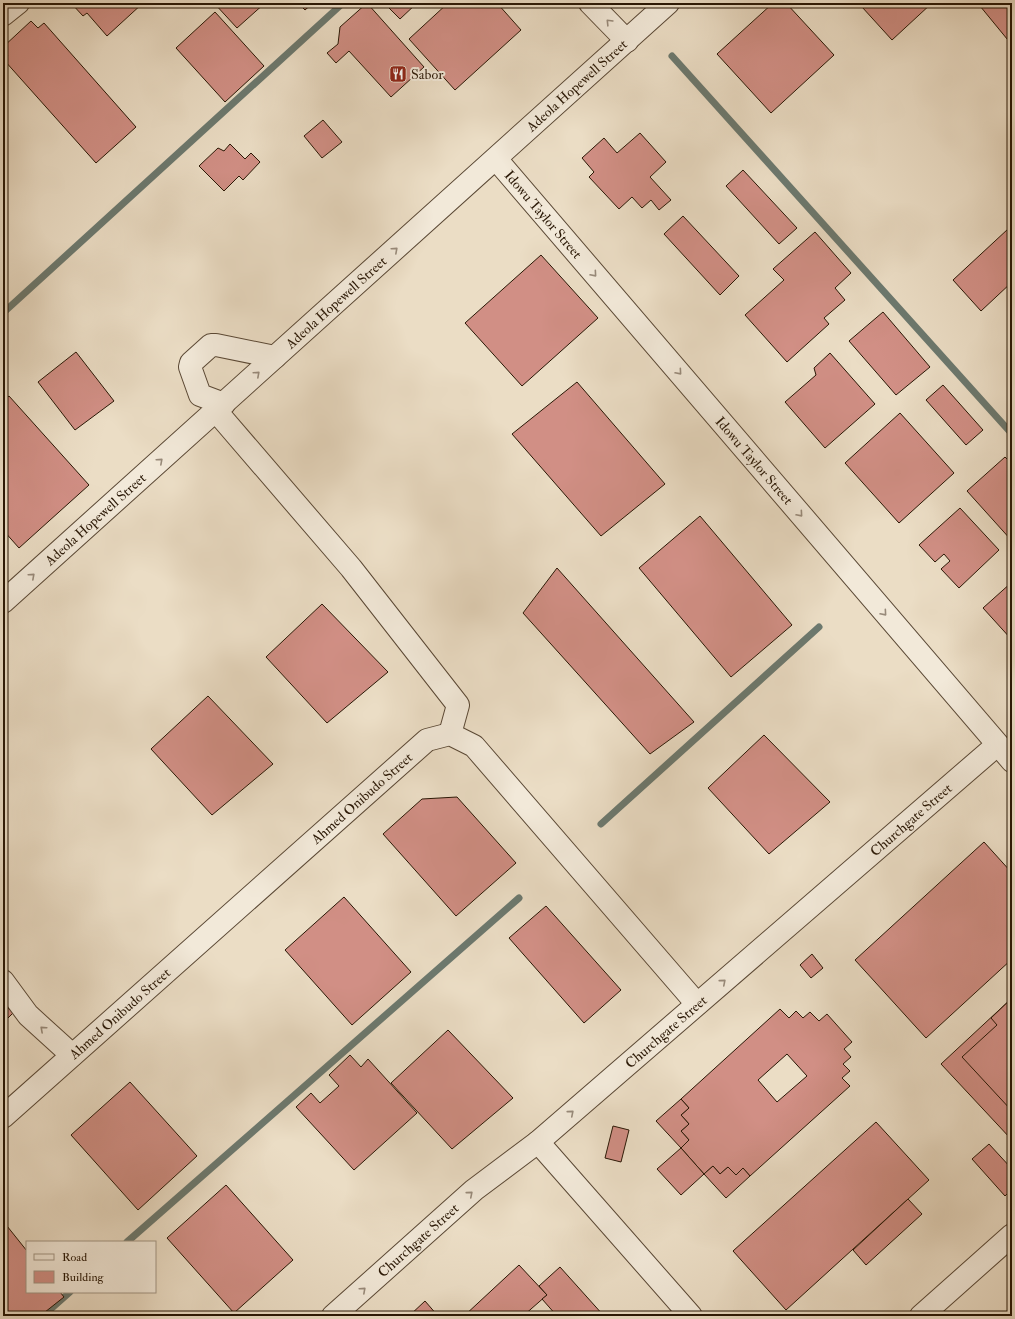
<svg xmlns="http://www.w3.org/2000/svg" width="1015" height="1319" font-family="'IM FELL Double Pica',serif">
<style>
.lines{fill:none;stroke-linecap:round;stroke-linejoin:round}
.stream{stroke:#6c796f;stroke-width:7}
.building{fill:#d18f85;stroke:#291705;fill-rule:evenodd}
.minor-casing{stroke:#5a4835;stroke-width:24}
.minor{stroke:#f2e9d9;stroke-width:22}
.oneway{stroke:#988a7a}
.labels{text-anchor:middle;stroke-width:4;stroke-linejoin:round;paint-order:stroke}
.poi-label{font-size:14px;fill:#291705;stroke:#f2e9d9;text-anchor:start}
.street-label{font-size:14px;fill:#291705;stroke:#f2e9d9}
</style>
<rect width="100%" height="100%" fill="#ebddc5"/>
<filter id="stains"><feTurbulence type="fractalNoise" baseFrequency=".005" numOctaves="4"/><feColorMatrix values="0 0 0 0 .2 0 0 0 0 .09 0 0 0 0 .02 0 0 0 .5 -.17"/></filter>
<radialGradient id="worn" r=".72"><stop offset=".6" stop-color="#630" stop-opacity="0"/><stop offset="1" stop-color="#630" stop-opacity=".3"/></radialGradient>
<g class="lines">
<g class="stream">
<path d="M672,56L1012,434"/>
<path d="M3,313L343,3"/>
<path d="M601,824L819,627"/>
<path d="M127,1242L519,898"/>
<path d="M43,1316L70,1292"/>
</g>
</g>
<g class="building">
<path d="M71,3H143L107,36L87,13L83,16Z"/>
<path d="M214,3H265L237,28Z"/>
<path d="M298,3H313L305,10Z"/>
<path d="M367,3L424,67L391,97L349,51L336,63L327,53L338,44L340,27Z"/>
<path d="M384,3H417L400,19Z"/>
<path d="M448,3H497L521,30L455,90L409,39Z"/>
<path d="M773,3H786L834,55L771,113L717,54Z"/>
<path d="M866,3H932L892,40L862,7Z"/>
<path d="M983,3H1012V45L980,6Z"/>
<path d="M215,12L264,66L225,102L176,48Z"/>
<path d="M31,21L38,28L44,23L136,127L96,163L4,60L8,56L3,50V47Z"/>
<path d="M323,120L342,142L322,158L304,136Z"/>
<path d="M640,133L666,162L650,177L671,200L659,210L651,200L642,208L632,197L619,209L589,177L594,172L582,158L604,138L617,153Z"/>
<path d="M230,144L245,159L251,153L260,162L243,180L239,176L224,191L199,166L218,148L224,151Z"/>
<path d="M743,170L797,228L779,244L726,186Z"/>
<path d="M683,216L739,276L720,295L664,234Z"/>
<path d="M1008,229L1012,233V282L981,311L953,280Z"/>
<path d="M815,232L851,273L835,288L845,300L824,318L829,324L787,362L745,315L784,280L773,269Z"/>
<path d="M541,255L598,318L522,386L465,323Z"/>
<path d="M883,312L930,367L896,395L849,341Z"/>
<path d="M76,352L114,401L75,430L38,382Z"/>
<path d="M830,353L875,404L825,448L785,402L816,375L814,368Z"/>
<path d="M577,382L665,484L601,536L512,434Z"/>
<path d="M943,385L983,430L966,445L926,400Z"/>
<path d="M9,396L89,485L19,548L3,530V401Z"/>
<path d="M900,413L954,473L899,523L845,463Z"/>
<path d="M1005,457L1012,464V541L967,491Z"/>
<path d="M960,508L999,550L959,588L941,569L950,561L944,554L935,562L919,545Z"/>
<path d="M700,516L792,625L731,677L639,568Z"/>
<path d="M557,568L694,722L650,754L523,613Z"/>
<path d="M1012,582V640L983,608Z"/>
<path d="M322,604L388,672L327,723L266,657Z"/>
<path d="M208,696L273,764L212,815L151,749Z"/>
<path d="M764,735L830,802L769,854L708,788Z"/>
<path d="M457,797L516,863L456,916L383,834L422,799Z"/>
<path d="M984,842L1012,873V959L926,1038L855,960Z"/>
<path d="M344,897L411,972L352,1025L285,950Z"/>
<path d="M546,906L621,990L584,1023L509,938Z"/>
<path d="M812,954L823,968L811,978L800,965Z"/>
<path d="M1012,998V1138L1011,1139L941,1064Z"/>
<path d="M1012,998V1111L962,1057L997,1025L991,1018Z"/>
<path d="M3,1003L13,1013L3,1023Z"/>
<path d="M780,1009L789,1018L796,1011L803,1018L810,1012L819,1021L827,1014L852,1042L844,1049L851,1057L843,1064L850,1071L842,1078L850,1086L750,1176L743,1168L736,1175L728,1167L720,1174L713,1166L704,1174L681,1148L689,1140L681,1131L689,1124L681,1115L689,1108L681,1099ZM787,1054L807,1076L777,1102L758,1080Z"/>
<path d="M448,1030L513,1098L452,1149L391,1083Z"/>
<path d="M350,1055L361,1067L368,1059L417,1113L354,1170L296,1107L311,1093L320,1103L339,1086L329,1075Z"/>
<path d="M130,1082L197,1156L138,1210L71,1135Z"/>
<path d="M681,1099L689,1108L681,1115L689,1124L681,1131L689,1140L681,1148L656,1121Z"/>
<path d="M876,1122L929,1180L786,1310L733,1251Z"/>
<path d="M613,1126L629,1130L621,1162L605,1158Z"/>
<path d="M989,1144L1012,1169V1189L1005,1196L972,1159Z"/>
<path d="M681,1148L704,1174L681,1195L657,1169Z"/>
<path d="M713,1166L720,1174L728,1167L736,1175L743,1168L750,1176L726,1198L704,1174Z"/>
<path d="M226,1185L293,1260L234,1313L167,1238Z"/>
<path d="M908,1199L922,1214L866,1265L853,1250Z"/>
<path d="M3,1221L27,1251V1292H60L64,1297L40,1316H3Z"/>
<path d="M519,1265L547,1295L523,1316H464Z"/>
<path d="M560,1267L604,1316H557L542,1299L547,1295L539,1286Z"/>
<path d="M425,1301L438,1316H409Z"/>
</g>
<g class="lines">
<defs>
<g id="minor">
<path d="M590,3L627,41"/>
<path d="M3,15L18,3"/>
<path id="s1" d="M496,159L1012,761"/>
<path d="M224,404L200,395L190,367L191,363L211,345H216L275,357"/>
<path d="M216,411L351,568L458,705L450,734"/>
<path id="s2" d="M3,602L668,3"/>
<path d="M3,981L28,1015L72,1055"/>
<path id="s3" d="M3,1117L427,740L450,734L474,746L697,1004"/>
<path d="M538,1142L691,1316"/>
<path id="s4" d="M333,1316L474,1190L538,1142L997,745"/>
<path d="M921,1316L1012,1235"/>
</g>
</defs>
<use href="#minor" class="minor-casing"/>
<use href="#minor" class="minor"/>
</g>
<defs><path id="oneway-chevron" d="M-2-3.5L2.5 0L-2 3.5" fill="none" stroke-width="1.6" stroke-linecap="round" stroke-linejoin="round"/></defs>
<g class="oneway">
<use href="#oneway-chevron" transform="translate(609 22) rotate(-134)"/>
<use href="#oneway-chevron" transform="translate(395 250) rotate(-42)"/>
<use href="#oneway-chevron" transform="translate(594 274) rotate(49)"/>
<use href="#oneway-chevron" transform="translate(679 372) rotate(49)"/>
<use href="#oneway-chevron" transform="translate(257 374) rotate(-42)"/>
<use href="#oneway-chevron" transform="translate(160 461) rotate(-42)"/>
<use href="#oneway-chevron" transform="translate(800 514) rotate(49)"/>
<use href="#oneway-chevron" transform="translate(32 576) rotate(-42)"/>
<use href="#oneway-chevron" transform="translate(884 613) rotate(49)"/>
<use href="#oneway-chevron" transform="translate(723 982) rotate(-41)"/>
<use href="#oneway-chevron" transform="translate(43 1029) rotate(-138)"/>
<use href="#oneway-chevron" transform="translate(571 1113) rotate(-41)"/>
<use href="#oneway-chevron" transform="translate(470 1194) rotate(-41)"/>
<use href="#oneway-chevron" transform="translate(363 1290) rotate(-42)"/>
</g>
<defs>
<symbol id="restaurant-square" viewBox="-11 -11 22 22"><rect x="-9" y="-9" width="18" height="18" rx="4" fill="#8f2418" stroke="#f2e9d9"/><path d="M-5-6h1v4h1v-4h1v4h1v-4h1v5L-1.5 .5V6h-2V.5L-5-1ZM5-6V6H3V1.5H1.5Q1.5-4 5-6Z" fill="#fff"/></symbol>
</defs>
<g fill-rule="evenodd">
<use href="#restaurant-square" x="388" y="64" width="20" height="20"/>
</g>
<g class="labels">
<g class="poi-label">
<text x="411" y="79">Sabor</text>
</g>
<g class="street-label">
<text dy="5" stroke="none"><textPath href="#s2" startOffset="772">Adeola Hopewell Street</textPath></text>
<text dy="5" stroke="none"><textPath href="#s1" startOffset="73">Idowu Taylor Street</textPath></text>
<text dy="5" stroke="none"><textPath href="#s2" startOffset="448">Adeola Hopewell Street</textPath></text>
<text dy="5" stroke="none"><textPath href="#s1" startOffset="397">Idowu Taylor Street</textPath></text>
<text dy="5" stroke="none"><textPath href="#s2" startOffset="124">Adeola Hopewell Street</textPath></text>
<text dy="5" stroke="none"><textPath href="#s3" startOffset="480">Ahmed Onibudo Street</textPath></text>
<text dy="5" stroke="none"><textPath href="#s4" startOffset="762">Churchgate Street</textPath></text>
<text dy="5" stroke="none"><textPath href="#s3" startOffset="156">Ahmed Onibudo Street</textPath></text>
<text dy="5" stroke="none"><textPath href="#s4" startOffset="438">Churchgate Street</textPath></text>
<text dy="5" stroke="none"><textPath href="#s4" startOffset="114">Churchgate Street</textPath></text>
</g>
</g>
<rect width="1015" height="1319" fill="none" stroke="#ebddc5" stroke-width="16"/>
<rect x="4" y="4" width="1007" height="1311" fill="none" stroke="#291705" stroke-width="2"/>
<rect x="8" y="8" width="999" height="1303" fill="none" stroke="#291705"/>
<rect x="26" y="1241" width="130" height="52" fill="#f2e9d9" stroke="#a29584"/>
<rect x="34" y="1254" width="20" height="6" fill="#f2e9d9" stroke="#a29584"/>
<text x="62" y="1261" font-size="12" fill="#291705">Road</text>
<rect x="34" y="1271" width="20" height="12" fill="#d18f85" stroke="#a29584"/>
<text x="62" y="1281" font-size="12" fill="#291705">Building</text>
<rect width="100%" height="100%" filter="url(#stains)"/>
<rect width="100%" height="100%" fill="url(#worn)"/>
</svg>
